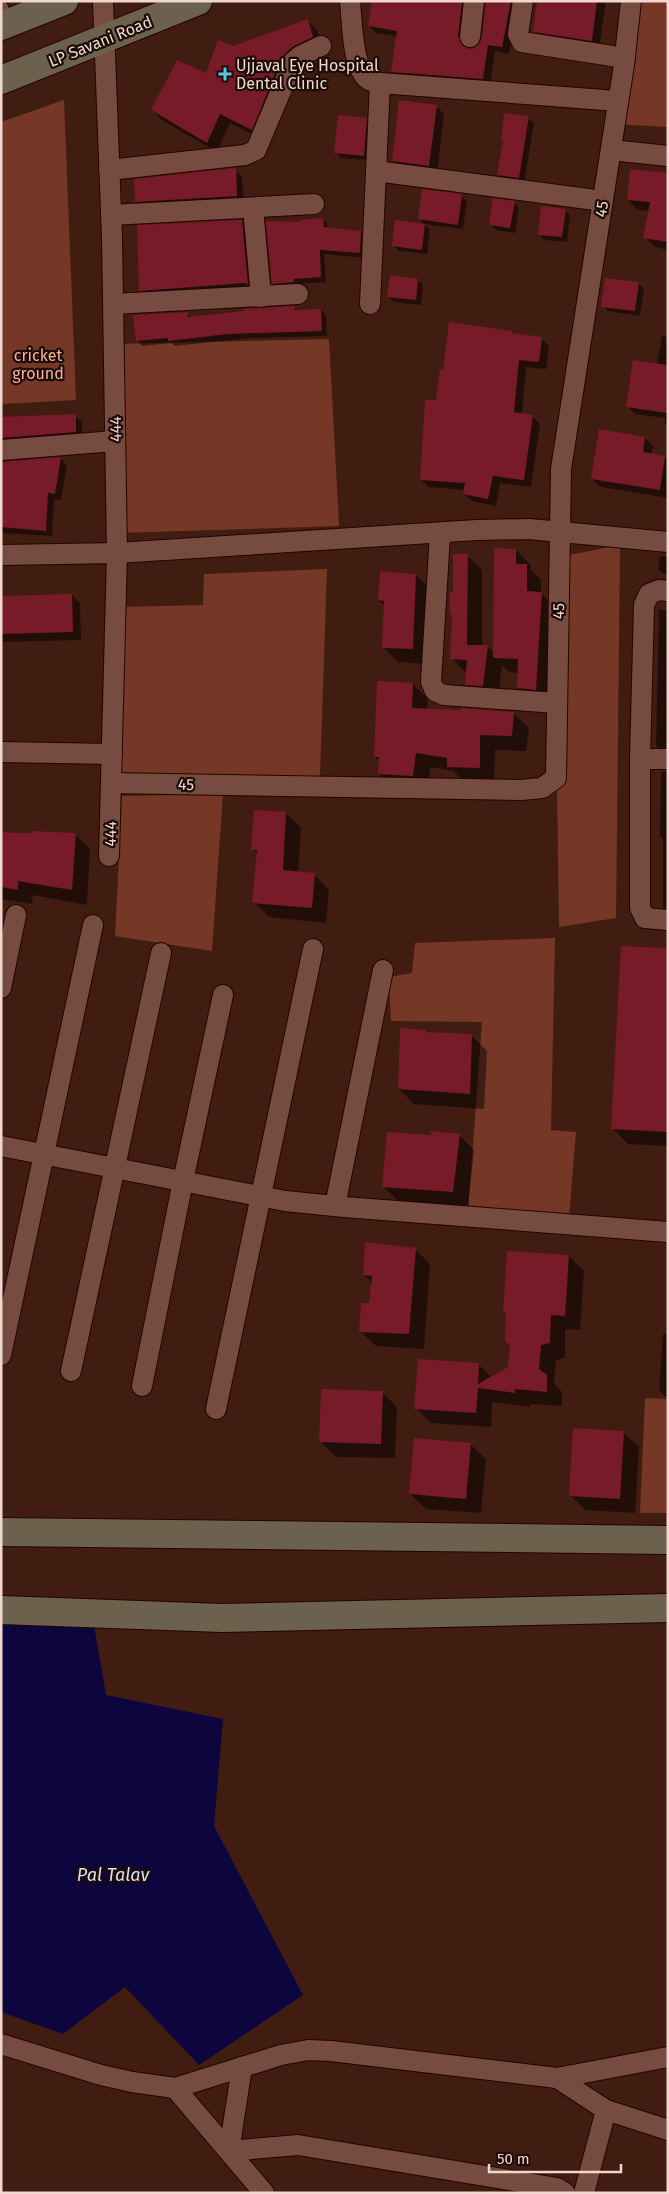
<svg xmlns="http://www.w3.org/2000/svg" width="669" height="2194" font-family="'Fira Sans',sans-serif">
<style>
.green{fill:#763826}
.water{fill:#0d063e}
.shadow{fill:#0007}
.building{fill:#771b29}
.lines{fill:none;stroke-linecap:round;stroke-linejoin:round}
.lane-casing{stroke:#260400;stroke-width:12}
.street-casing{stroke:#260400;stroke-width:22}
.secondary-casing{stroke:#260400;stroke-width:30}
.lane{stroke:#764c40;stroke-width:10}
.street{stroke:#764c40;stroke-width:20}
.secondary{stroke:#6b614d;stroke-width:28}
.poi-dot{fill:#59c8e4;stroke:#1c0c07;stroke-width:2}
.labels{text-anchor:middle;stroke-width:4.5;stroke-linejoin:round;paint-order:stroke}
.street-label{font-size:16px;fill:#f0d7cf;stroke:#1c0c07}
.poi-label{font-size:16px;fill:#f0d7cf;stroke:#1c0c07;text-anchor:start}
.park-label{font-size:16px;fill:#fbb19b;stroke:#1c0c07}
.water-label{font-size:18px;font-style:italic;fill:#dbdff6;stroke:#1c0c07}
</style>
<rect width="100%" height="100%" fill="#411c11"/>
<g class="green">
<path d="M633,1H668V127L615,124Z"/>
<path d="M64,100L76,400L1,404V122Z"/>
<path d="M329,339L339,526L119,533L114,344Z"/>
<path d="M620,545L616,918L559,927L554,558Z"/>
<path d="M327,569L320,776L116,781L120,607L203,605L204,574Z"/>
<path d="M223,794L212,951L115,936L122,796Z"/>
<path d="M555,938L551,1130L576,1132L569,1219L468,1212L482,1022L391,1021L389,977L412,973L415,943Z"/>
<path d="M645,1398L668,1399V1513H640Z"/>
</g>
<path class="water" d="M1,1625H94L106,1695L223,1719L214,1826L303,1995L199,2065L125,1987L63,2034L1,2012Z"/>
<g class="shadow">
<path d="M374,1H473L465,44L468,50L476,49L483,39L487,1H517L509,54L495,51L490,85L399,78L392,71L398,36L376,33L369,25Z"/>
<path d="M539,1H606L599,48L542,39L534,31Z"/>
<path d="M307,20L317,30L322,47L302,57L262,139L230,123L217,152L162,120L152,110L206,75L233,47Z"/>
<path d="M436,106L444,114L437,174L401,169L393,161Z"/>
<path d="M528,118L534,123L524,183L503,180L498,175Z"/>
<path d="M366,119L371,124L369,160L341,158L336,153Z"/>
<path d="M235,170L242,177L244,203L144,209L136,201Z"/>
<path d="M668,174V250L655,247L645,237L649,211L638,210L628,200Z"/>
<path d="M461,196L467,201L463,229L424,224L419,218Z"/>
<path d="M514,202L519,208L515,233L496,230L490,224Z"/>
<path d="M565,210L570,215L567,242L544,240L539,234Z"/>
<path d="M322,219L327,224L328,229L361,232L366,237L365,258L324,254L326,282L298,284L299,287L278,288L273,283L300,224Z"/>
<path d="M242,221L247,226L253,289L146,296L141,290Z"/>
<path d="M425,225L430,230L427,254L399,251L393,245Z"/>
<path d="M418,280L423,285L421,305L394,302L388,296Z"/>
<path d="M638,283L644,289L640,316L608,311L603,306Z"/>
<path d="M294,307L298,311L321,310L326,315L327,336L250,338L175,346L172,343L142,346L137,340L187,313L192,318Z"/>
<path d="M512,332L515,335L541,339L549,346L546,369L526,367L522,414L532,416L540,424L531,487L500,483L496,506L472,501L464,494L465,490L429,487L421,480L444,371Z"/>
<path d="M662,336L668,337V427L665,424V418L635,414L628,407L657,364Z"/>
<path d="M75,416L82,422V438L1,446V418Z"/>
<path d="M645,438L653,446L651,455L665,457L668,460V498L601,487L592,479Z"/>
<path d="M60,458L67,465L61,500L54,499L52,536L1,533V463Z"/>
<path d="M516,550L531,565V570L541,580V593L557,608L551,704L533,703L518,688V673L509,672L502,665L498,700L481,699L466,684L467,674L452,658L453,617L451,615L454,593L467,555L482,570V646H487L494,653Z"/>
<path d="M660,556L668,557V575L664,574L658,569Z"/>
<path d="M416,575L431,590L427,664L398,662L383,647L385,606L379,600Z"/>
<path d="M72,595L80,603L81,640L1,642V597Z"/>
<path d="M659,610H668V755L656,746Z"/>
<path d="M413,684L428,699L427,710L513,713L529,728L526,751L495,750L494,782L464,781L453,771L430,767L428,791L394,789L379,774L380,761L375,757Z"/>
<path d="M668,771V912L663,907V839L660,836L661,772Z"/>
<path d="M286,813L301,828L298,873L314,874L329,890L326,923L269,917L254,902L258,855L253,849Z"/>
<path d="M1,832L75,834L90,849L87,905L33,895L32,904L1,899Z"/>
<path d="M668,949V1146L628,1144L613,1129Z"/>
<path d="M426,1031L428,1033L472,1036L487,1051L484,1109L414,1104L399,1089Z"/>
<path d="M459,1135L474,1150L468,1206L399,1202L384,1187Z"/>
<path d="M415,1249L430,1264L424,1349L376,1346L360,1331L370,1304L372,1283L364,1275Z"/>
<path d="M569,1256L584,1271L580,1330L565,1329V1358L556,1360L554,1384L562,1392V1406L530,1404V1407L492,1402L491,1427L431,1423L416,1408L479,1365L492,1378L509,1368L511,1346L507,1314L504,1311Z"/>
<path d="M663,1334H668V1399L659,1390Z"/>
<path d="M382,1392L397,1407L395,1458L336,1457L320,1441Z"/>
<path d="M623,1432L639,1447L635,1513L585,1510L570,1495Z"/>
<path d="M470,1444L486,1459L481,1513L426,1509L410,1494Z"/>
</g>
<g class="building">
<path d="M372,1H462L458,36L463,46L469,49L475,48L482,39L486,1H511L502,47L488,45L483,79L391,72L397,31L368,26Z"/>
<path d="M537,1H597L592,41L533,32Z"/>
<path d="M308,19L313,37L292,47L282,57L252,130L220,114L207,143L151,110L177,60L206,73L218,40L233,46Z"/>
<path d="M399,100L437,105L429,166L392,161Z"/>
<path d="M504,113L529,116L519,178L497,175L503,141L501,140Z"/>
<path d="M338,115L367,118L364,156L334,153Z"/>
<path d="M236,168L237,196L135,202L134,179Z"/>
<path d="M630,169L668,173V242L643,238L650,202L627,200Z"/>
<path d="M422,189L462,194L458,225L418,219Z"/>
<path d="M493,198L515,201L510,228L489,225Z"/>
<path d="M541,206L566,209L562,237L538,235Z"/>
<path d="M323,218L324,227L361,231L360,253L320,250L321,277L294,279V282L272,284L266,221L299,222V220Z"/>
<path d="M242,220L248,285L245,283L139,291L137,225Z"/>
<path d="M395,220L425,224L422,250L392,246Z"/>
<path d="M390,275L418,279L416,300L387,297Z"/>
<path d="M605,278L639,282L635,311L601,307Z"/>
<path d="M295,306V310L321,309L322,331L228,334L168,341V338L136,341L133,315L188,312V317L244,311V309Z"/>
<path d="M449,322L512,331V333L542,337L539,362L519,360L514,412L533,415L524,480L493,476L488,499L463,494L465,483L420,480L425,400H436L440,369L443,370Z"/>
<path d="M633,360L668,365V413L626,407Z"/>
<path d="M76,414V432L1,438V417Z"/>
<path d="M599,429L645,437L643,452L665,456L660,490L591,479Z"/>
<path d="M61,457L55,494L48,493L46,531L1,527V462Z"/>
<path d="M494,548L516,549V564H527V591L542,592L536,690L517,688L518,659L493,658Z"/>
<path d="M453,554H468L467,645H488L483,686L465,685L467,660L450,659L452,615H450V592H453Z"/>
<path d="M380,571L416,574L413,649L382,648L384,601L378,600Z"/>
<path d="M72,594L73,632L1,634V596Z"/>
<path d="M377,681L413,683L412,708L462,710V708L514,712L512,736L480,735V768L447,767V758L416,753L413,776L378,774L379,757H374Z"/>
<path d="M254,810L286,812L283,870L315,873L312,908L252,903L257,850H251Z"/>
<path d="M31,831L76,833L72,890L18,881V890L1,887V832L31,833Z"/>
<path d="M621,946L668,948V1132L611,1129Z"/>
<path d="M400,1028L426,1030V1032L472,1034L470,1094L398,1089Z"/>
<path d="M431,1131L460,1134L453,1192L382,1187L387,1132L431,1135Z"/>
<path d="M365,1242L416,1248L409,1334L359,1332L361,1303H369L372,1276L363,1275Z"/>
<path d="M507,1251L569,1255L565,1316L551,1315L550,1343L541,1345L539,1369L547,1375V1392L515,1389V1393L478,1388L476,1413L414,1409L418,1359L479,1363L478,1384L508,1367L510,1345L505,1341L506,1312H503Z"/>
<path d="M321,1389L383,1391L381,1444L319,1442Z"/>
<path d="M573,1428L624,1431L620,1499L569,1496Z"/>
<path d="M414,1438L471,1443L466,1499L409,1494Z"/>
</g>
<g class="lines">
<defs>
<path id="lane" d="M1,2L9,22"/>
<g id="street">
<path d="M103,1L112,238L117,553L109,856"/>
<path d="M350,1C352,20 352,70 369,80C372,82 377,82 380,83L618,101"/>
<path d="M523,1L518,34L522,42L625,58"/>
<path d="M470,37L474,1"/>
<path d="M611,150L668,156"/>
<path d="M109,170L245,155L256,150L293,62L300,56L321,46"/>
<path d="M376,171L603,201"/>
<path d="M253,208L261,297"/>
<path d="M111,215L314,204"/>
<path d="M113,304L298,294"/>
<path d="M370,304L380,83"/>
<path d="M1,450L115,441"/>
<path d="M440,534L431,682L435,691L444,695L557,703"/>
<path d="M1,555L117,553L477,530L529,529L668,542"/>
<path d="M668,591L659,590L649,594L644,605L640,759V908L645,918L668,920"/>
<path d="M1,752L112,754"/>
<path d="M640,759H668"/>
<path d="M111,783L521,790L542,788L556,778L561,469L624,65L631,1"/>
<path d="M1,988L16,915"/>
<path d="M1,1146L285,1201L344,1207L668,1232"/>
<path d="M335,1206L383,970"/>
<path d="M1,1355L93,925"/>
<path d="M71,1371L161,953"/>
<path d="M142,1386L183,1181L223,995"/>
<path d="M216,1409L313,949"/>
<path d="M1,2044L101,2075L132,2082L175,2088L281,2055L308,2050L331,2051L557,2078L668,2057"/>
<path d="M242,2067L229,2151L298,2145L557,2188L565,2193"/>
<path d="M557,2078L606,2110L668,2130"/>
<path d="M175,2088L264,2193"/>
<path d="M584,2193L606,2110"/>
</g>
<g id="secondary">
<path d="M1,26L64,1"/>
<path d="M1,80L198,1"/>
<path d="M1,1532L668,1540"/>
<path d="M1,1610L222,1618L668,1608"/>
</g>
</defs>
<use href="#lane" class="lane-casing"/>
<use href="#street" class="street-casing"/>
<use href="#secondary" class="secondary-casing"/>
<use href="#lane" class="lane"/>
<use href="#street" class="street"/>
<use href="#secondary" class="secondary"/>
</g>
<path class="poi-dot" d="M222.5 66.5h5v5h5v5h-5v5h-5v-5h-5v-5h5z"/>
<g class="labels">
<g class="street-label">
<text transform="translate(100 41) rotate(-22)" y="6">LP Savani Road</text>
<text transform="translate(601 209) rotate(-81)" y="6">45</text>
<text transform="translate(115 429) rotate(-91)" y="6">444</text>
<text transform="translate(558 611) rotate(-89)" y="6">45</text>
<text transform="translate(186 784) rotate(1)" y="6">45</text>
<text transform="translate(110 834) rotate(-89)" y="6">444</text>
</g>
<g class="poi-label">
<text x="236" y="71">Ujjaval Eye Hospital<tspan x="236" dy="18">Dental Clinic</tspan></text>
</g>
<g class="park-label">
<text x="38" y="361">cricket<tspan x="38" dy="18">ground</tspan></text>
</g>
<g class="water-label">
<text x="113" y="1881">Pal Talav</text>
</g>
</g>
<rect width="669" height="2194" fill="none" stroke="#f0d7cf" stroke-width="5"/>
<path d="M489 2164v8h132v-8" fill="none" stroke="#f0d7cf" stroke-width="2.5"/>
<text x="497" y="2164" font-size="15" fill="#f0d7cf" stroke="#1c0c07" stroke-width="4" paint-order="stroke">50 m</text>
</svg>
